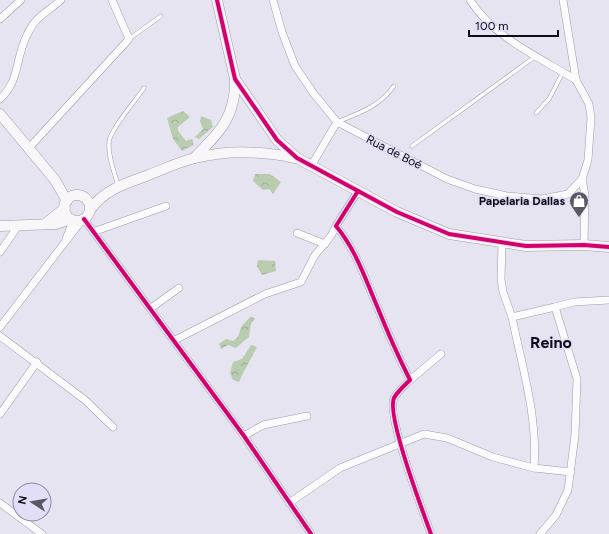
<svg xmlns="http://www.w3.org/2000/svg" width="609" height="534" font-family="Figtree,sans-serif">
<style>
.forest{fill:url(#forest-crowns)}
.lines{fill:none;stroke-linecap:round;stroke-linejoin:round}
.lane-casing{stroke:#9e9ca6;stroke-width:4.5}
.street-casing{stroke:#9e9ca6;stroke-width:8}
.secondary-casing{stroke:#9e9ca6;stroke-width:11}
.lane{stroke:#fbfbfd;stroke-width:3.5}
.street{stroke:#fbfbfd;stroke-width:7}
.secondary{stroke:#f8f6f8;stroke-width:10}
.cycleway-casing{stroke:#e3def7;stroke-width:6}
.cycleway{stroke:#d6006c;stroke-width:4}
.labels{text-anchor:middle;stroke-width:3.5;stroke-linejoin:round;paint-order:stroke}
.street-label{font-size:12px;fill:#0f0d15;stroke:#e3def7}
.poi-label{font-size:12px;font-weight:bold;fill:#0f0d15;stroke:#e3def7;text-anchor:end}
.district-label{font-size:16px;font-weight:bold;fill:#0f0d15;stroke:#e3def7}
</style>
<defs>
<pattern id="forest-crowns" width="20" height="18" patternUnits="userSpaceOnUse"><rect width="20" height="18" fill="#baccb0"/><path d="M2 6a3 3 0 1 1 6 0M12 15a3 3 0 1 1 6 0" fill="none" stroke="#9fae96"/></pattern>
</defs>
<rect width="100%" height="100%" fill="#e6e4f1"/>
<g class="forest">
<path d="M183,111L190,117L178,127V131L186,141L192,139L194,145L182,151L173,139L167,118Z"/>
<path d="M201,116L211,120L213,127L199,139L195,137L203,129L200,121Z"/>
<path d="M255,174H270L281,182L273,194L269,189L263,190L253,181Z"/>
<path d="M258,260L275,261L276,271L262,275L257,266Z"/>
<path d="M251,316L255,319L251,323L249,337L236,348L228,345L221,349L219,344L226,339L233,341L238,337L241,327Z"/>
<path d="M251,345L257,347C251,359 244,370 239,382L233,380L230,373L233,362L242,359Z"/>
</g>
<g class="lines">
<defs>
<g id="lane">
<path d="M129,39L161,16"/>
<path d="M536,113L549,99L563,72"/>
<path d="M337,122C360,113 380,106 394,86"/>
<path d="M412,146L536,56"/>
<path d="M118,185C114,172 108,156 109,142C110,130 136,100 144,88"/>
</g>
<g id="street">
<path d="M273,0L282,32L295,66L314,94L337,122L447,179L475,189L507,196L542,199L568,194L582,179"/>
<path d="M470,0C494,38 539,57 576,80L589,104L591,118L588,160L582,179L585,195L584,245"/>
<path d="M563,0L576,80"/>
<path d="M0,19L21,0"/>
<path d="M0,99C20,81 15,59 27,35C36,15 47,13 61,0"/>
<path d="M28,149L129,39L112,0"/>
<path d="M311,166L337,122"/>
<path d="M358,191L336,226C356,250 365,278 377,306C387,331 398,356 410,380C405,385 397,392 394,398C386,415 423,512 431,534"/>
<path d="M84,219L244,436L311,534"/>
<path d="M93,232L166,206"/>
<path d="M297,233L325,244"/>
<path d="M66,239L73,221"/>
<path d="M502,243L501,279L503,292L512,317L555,307L577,379L575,435L568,490L556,515L540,534"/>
<path d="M0,252L18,226"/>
<path d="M555,307L574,302L609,300"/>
<path d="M151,308L179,288"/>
<path d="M512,317C522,367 538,417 534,468"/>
<path d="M0,327L82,220"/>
<path d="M0,336L85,400L113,427"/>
<path d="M175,340L265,294L301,282L315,255L331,236L336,226"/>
<path d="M410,380L441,354"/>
<path d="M0,414L37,362"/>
<path d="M244,436L263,425L307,416"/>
<path d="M0,503L42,534"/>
<path d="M289,503L340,468L424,434L447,438L493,457L534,468L571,472"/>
</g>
<g id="secondary">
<path d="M217,0L235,79L277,140L297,158L397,212L449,234L526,246L584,245L609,247"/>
<path d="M0,114L55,180L67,201"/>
<path d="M194,158C219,133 236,117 235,79"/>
<circle cx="77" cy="208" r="13"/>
<path d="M90,210C104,190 124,184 146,176C162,170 178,162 195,158C227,150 262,151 295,158"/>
<path d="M45,224L65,208"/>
<path d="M0,226L56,224L71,219"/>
</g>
</defs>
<use href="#lane" class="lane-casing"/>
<use href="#street" class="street-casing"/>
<use href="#secondary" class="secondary-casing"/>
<use href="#lane" class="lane"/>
<use href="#street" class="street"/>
<use href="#secondary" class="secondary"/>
<defs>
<g id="cycleway">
<path d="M217,0L235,79L277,140L297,158L397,212L449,234L526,246L584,245L609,247"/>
<path d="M358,191L336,226C356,250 365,278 377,306C387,331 398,356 410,380C405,385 397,392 394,398C386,415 423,512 431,534"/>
<path d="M84,219L244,436L311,534"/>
</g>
</defs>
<use href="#cycleway" class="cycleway-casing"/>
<use href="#cycleway" class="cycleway"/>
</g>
<defs>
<symbol id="shop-pin" viewBox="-11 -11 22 30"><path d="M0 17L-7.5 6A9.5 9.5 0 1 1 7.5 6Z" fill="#5a5862" stroke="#e3def7"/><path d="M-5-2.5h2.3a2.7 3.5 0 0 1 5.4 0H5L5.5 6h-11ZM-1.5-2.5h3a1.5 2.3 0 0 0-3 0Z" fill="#fff"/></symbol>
</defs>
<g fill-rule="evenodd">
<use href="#shop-pin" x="568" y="190" width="22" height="30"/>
</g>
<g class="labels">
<g class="street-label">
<text transform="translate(394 152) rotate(27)" y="4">Rua de Boé</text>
</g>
<g class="poi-label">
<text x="565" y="205">Papelaria Dallas</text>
</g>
<g class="district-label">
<text x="551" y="348">Reino</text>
</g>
</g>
<g transform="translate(32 502) rotate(282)"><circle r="19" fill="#e3def7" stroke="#8e8a9d"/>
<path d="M0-3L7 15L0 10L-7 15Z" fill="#5a5862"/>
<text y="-6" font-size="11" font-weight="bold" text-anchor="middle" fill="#0f0d15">N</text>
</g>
<path d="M469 30v6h89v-6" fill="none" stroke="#0f0d15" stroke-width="2"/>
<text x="475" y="30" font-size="12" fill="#0f0d15" stroke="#e3def7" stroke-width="3" paint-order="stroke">100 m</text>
</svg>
